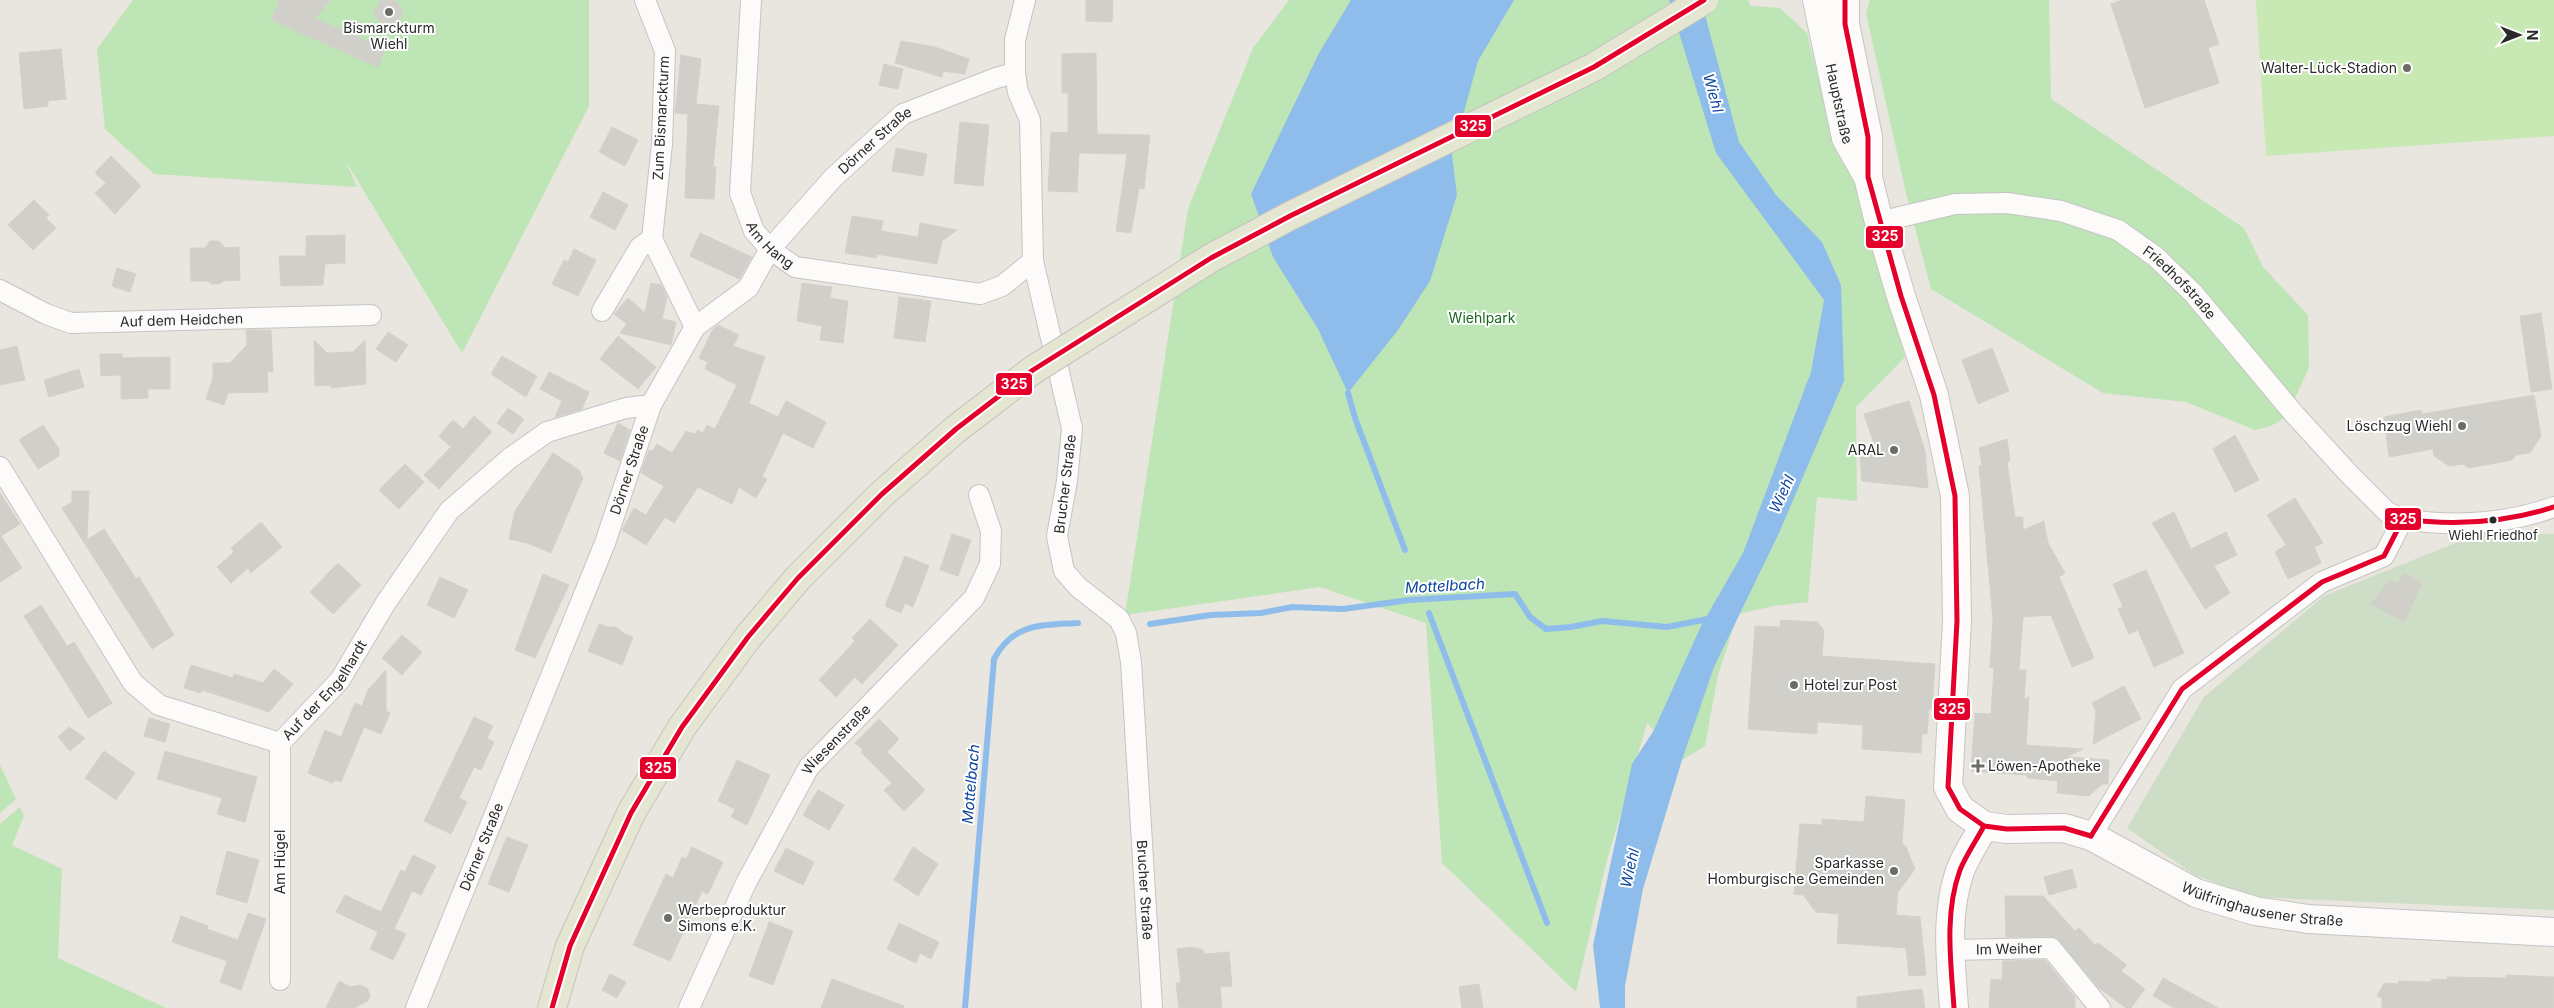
<svg xmlns="http://www.w3.org/2000/svg" width="2554" height="1008" font-family="Inter,sans-serif">
<style>
.green{fill:#bee5b5}
.cemetery{fill:#ceddc5}
.pitch{fill:#c8e9b3}
.water{fill:#8fbdeb}
.lines{fill:none;stroke-linecap:round;stroke-linejoin:round}
.stream{stroke:#8fbdeb;stroke-width:6}
.building{fill:#d0cfc9;stroke:#d3d1ca}
.street-casing{stroke:#c5c4c4;stroke-width:22}
.secondary-casing{stroke:#c5c4c4;stroke-width:30}
.primary-casing{stroke:#c4c3c0;stroke-width:30}
.street{stroke:#fcfbfa;stroke-width:20}
.secondary{stroke:#fcfbfa;stroke-width:28}
.primary{stroke:#e5e6d2;stroke-width:28}
.primary-bridge-casing{stroke:#c4c3c0;stroke-width:30;stroke-linecap:butt}
.primary-bridge{stroke:#e5e6d2;stroke-width:28}
.bus-1-casing{stroke:#fff;stroke-width:9}
.bus-1{stroke:#e4002b;stroke-width:5}
.poi-dot{fill:#6c6b68;stroke:#fff;stroke-width:2}
.bus-dot{fill:#292929;stroke:#fff;stroke-width:2}
.labels{text-anchor:middle;stroke-width:4;stroke-linejoin:round;paint-order:stroke}
.bus-label{font-size:13px;fill:#292929;stroke:#fff}
.poi-label{font-size:14px;fill:#292929;stroke:#fff;text-anchor:end}
.street-label{font-size:14px;fill:#292929;stroke:#fff}
.park-label{font-size:14px;fill:#17671b;stroke:#fff}
.water-label{font-size:15px;font-style:italic;fill:#0a449b;stroke:#fff}
.line-badge{stroke:#fff;stroke-width:2}
.badge-label{font-size:14px;text-anchor:middle;font-weight:bold;fill:#fff}
</style>
<rect width="100%" height="100%" fill="#e8e6de"/>
<g class="green">
<path d="M133,0H589V106L462,353L345,160L357,187L154,174L105,129L97,49Z"/>
<path d="M1289,0H1748L1751,6L1780,8L1807,33L1831,129L1855,185L1905,357L1856,407L1857,501L1817,497L1808,602L1774,606L1738,614L1718,675L1705,746L1682,760L1647,723L1606,864L1576,992L1442,863L1426,623L1320,587L1125,615L1188,209L1253,48Z"/>
<path d="M1870,0H2049L2051,99L2244,228L2263,267L2308,315L2309,368L2286,417L2271,426L2255,430L2186,402L2103,393L1931,289L1906,193L1866,13Z"/>
<path d="M0,765L16,799L0,813Z"/>
<path d="M20,807L24,816L12,845L62,869L58,958L166,1008H0V824Z"/>
</g>
<path class="cemetery" d="M2480,533L2554,534V910L2251,897L2193,874L2127,828L2204,697L2324,596Z"/>
<path class="pitch" d="M2256,0H2554V136L2266,156Z"/>
<g class="water">
<path d="M1351,0H1514L1478,61L1452,155L1457,195L1430,281L1398,330L1348,393L1318,329L1273,257L1251,194L1319,53Z"/>
<path d="M1669,0H1701L1739,142L1776,195L1822,242L1841,285L1844,381L1779,533L1714,667L1682,760L1643,889L1625,986V1008H1600L1593,945L1632,764L1654,730L1701,626L1743,553L1811,372L1824,300L1716,153Z"/>
</g>
<g class="lines">
<g class="stream">
<path d="M1348,393L1355,418L1405,550"/>
<path d="M1429,613L1547,923"/>
<path d="M1150,624L1211,615L1261,613L1292,607L1343,609L1409,600L1515,594L1530,617L1546,629L1571,627L1602,621L1667,627L1713,618"/>
<path d="M965,1008L994,659C1013,623 1042,625 1078,623"/>
</g>
</g>
<g class="building">
<path d="M280,0H330L315,18L385,49L378,67L271,20Z"/>
<path d="M395,0L403,9L399,23L384,27L374,15L379,1Z"/>
<path d="M1086,0H1113L1112,22L1086,21Z"/>
<path d="M2122,0H2204L2219,44L2208,48L2219,83L2145,108L2111,4Z"/>
<path d="M901,41L935,47L969,59L965,74L943,71L942,77L895,63Z"/>
<path d="M61,49L66,99L48,101V106L24,109L19,53Z"/>
<path d="M1096,53L1097,134L1150,135L1144,189L1139,188L1131,233L1116,231L1127,154L1079,153L1077,192L1048,191L1051,132L1068,133V93H1062V54Z"/>
<path d="M681,55L701,59L696,104L719,106L713,167H716L714,199L685,198L688,114L675,113Z"/>
<path d="M884,64L903,69L898,89L879,85Z"/>
<path d="M960,122L989,125L983,186L954,183Z"/>
<path d="M612,127L638,140L625,166L599,152Z"/>
<path d="M896,148L927,154L923,176L892,171Z"/>
<path d="M111,156L141,186L115,214L95,193L106,183L95,173Z"/>
<path d="M603,192L628,205L615,230L590,217Z"/>
<path d="M34,200L49,215L46,218L56,228L33,250L8,225Z"/>
<path d="M852,216L883,221L881,231L918,237L920,223L957,230L942,241L937,264L877,254L876,258L845,253Z"/>
<path d="M700,233L752,257L739,279L690,256Z"/>
<path d="M345,235V263L325,264L323,285L281,286L279,256H306V236Z"/>
<path d="M210,241H219L225,248L239,247L240,280L223,281L220,284H211L208,281H191L190,248H205Z"/>
<path d="M574,249L596,260L578,296L552,284L564,260L568,262Z"/>
<path d="M117,268L136,274L130,292L112,286Z"/>
<path d="M651,283L661,285L667,297L662,319L676,322L671,345L620,333L627,324L614,314L628,298L645,313Z"/>
<path d="M802,283L832,287L830,298L848,301L843,343L820,340L822,326L797,321Z"/>
<path d="M899,297L931,301L925,342L894,338Z"/>
<path d="M2541,313L2552,389L2531,392L2520,316Z"/>
<path d="M718,325L739,335L733,346L765,357L749,403L778,417L786,401L826,422L813,448L783,433L762,477L767,479L756,498L739,487L732,504L698,487L674,523L665,517L646,545L622,530L634,508L646,515L664,486L641,473L649,450L653,451L657,444L672,453L686,431L695,434L698,430L703,433L707,425L715,429L737,385L705,369L708,362L699,358L713,329Z"/>
<path d="M246,330H271L273,372H267L268,392L228,393L224,405L206,399L213,377V363H230L247,345Z"/>
<path d="M388,332L408,345L396,362L376,349Z"/>
<path d="M618,336L656,367L638,389L600,359Z"/>
<path d="M314,340L327,353L353,352L365,340L366,384L331,388V385L315,386Z"/>
<path d="M17,346L25,380L0,385V350Z"/>
<path d="M1992,348L2009,391L1978,404L1962,360Z"/>
<path d="M100,354H122L123,358L170,357V389H148V398L121,399V375L101,376Z"/>
<path d="M502,356L537,376L526,397L491,374Z"/>
<path d="M79,369L84,387L49,397L44,380Z"/>
<path d="M549,372L589,392L582,409L555,417L562,401L540,389Z"/>
<path d="M2534,395L2541,436L2530,453L2516,455L2512,460L2469,468L2463,464L2449,466L2434,456L2433,449L2389,457L2384,417L2421,410L2422,414Z"/>
<path d="M1909,401L1925,451L1928,488L1862,481L1859,446L1874,444L1864,414Z"/>
<path d="M508,408L524,419L513,434L497,423Z"/>
<path d="M474,416L492,432L439,489L424,475L451,447L439,436L453,420L463,429Z"/>
<path d="M618,423L630,430L620,461L604,453Z"/>
<path d="M43,425L59,449V456L38,469L19,440Z"/>
<path d="M2235,435L2259,480L2235,492L2213,449Z"/>
<path d="M2007,439L2010,461L2007,462L2015,517H2023V530L2044,521L2048,543L2065,573L2059,577L2094,658L2072,667L2051,615L2023,617L2019,670H2026L2024,699L2029,697L2026,745L2083,749L2067,757L2109,760L2108,784H2102L2089,796L2057,793L2058,781L2028,778L2026,775L1971,771L1975,713L1991,714L1994,668H1990L1993,620L1979,466L1982,465L1979,448Z"/>
<path d="M553,453L579,470L583,478L551,553L527,543L509,539L515,511Z"/>
<path d="M405,464L424,482L399,509L379,490Z"/>
<path d="M72,491H89L87,540L104,529L136,579L139,577L174,635L152,649L62,508L72,502Z"/>
<path d="M0,493L20,524L1,536L22,568L0,582Z"/>
<path d="M2295,498L2323,543L2314,547L2321,563L2288,579L2275,552L2286,545L2267,515Z"/>
<path d="M2174,512L2191,549L2226,532L2237,555L2214,566L2230,593L2205,609L2152,523Z"/>
<path d="M261,522L282,547L251,573L248,568L231,583L217,567L234,552L231,548Z"/>
<path d="M952,534L971,540L958,576L940,570Z"/>
<path d="M905,556L929,566L913,607L905,603L901,613L885,606Z"/>
<path d="M338,563L361,585L333,614L310,592Z"/>
<path d="M2146,570L2184,653L2154,667L2138,630L2129,634L2118,609L2123,607L2113,584Z"/>
<path d="M2404,573L2422,583L2404,622L2371,604L2389,580L2397,584Z"/>
<path d="M543,574L569,585L535,658L515,650Z"/>
<path d="M440,577L468,590L454,618L427,605Z"/>
<path d="M41,605L67,646L74,642L112,703L88,718L24,616Z"/>
<path d="M870,619L898,645L862,684L855,677L836,697L819,680L855,641L852,638Z"/>
<path d="M1781,620L1817,622L1824,630L1822,656L1935,664L1932,709L1929,708L1927,734H1922L1921,753L1862,749L1863,725L1817,722V734L1748,729L1755,626L1780,627Z"/>
<path d="M599,624L608,627H616L623,633L633,637L622,665L588,651Z"/>
<path d="M402,635L422,652L402,675L382,658Z"/>
<path d="M191,665L233,678L234,674L263,683L274,669L293,684L269,712L202,690L201,693L184,688Z"/>
<path d="M386,670V711L390,713L381,734L364,727L341,782L336,780L332,783L308,773L325,730L341,737L355,703L362,706L368,690Z"/>
<path d="M2124,686L2141,719L2093,744L2096,711L2092,703Z"/>
<path d="M474,717L493,726L487,738L494,742L481,770L474,767L459,798L467,802L451,834L424,821Z"/>
<path d="M149,718L170,724L165,742L144,736Z"/>
<path d="M879,719L899,739L887,752L925,790L904,811L884,790L892,783L861,752L863,750L855,743Z"/>
<path d="M69,727L85,738L70,751L58,737Z"/>
<path d="M104,751L135,773L116,800L85,778Z"/>
<path d="M165,751L257,777L245,822L217,814L222,798L157,779Z"/>
<path d="M737,760L770,775L747,825L731,817L735,809L718,801Z"/>
<path d="M818,790L844,805L829,830L803,815Z"/>
<path d="M1866,796L1905,800L1902,843L1906,847L1915,869L1898,892L1896,915L1920,917L1926,975L1909,976L1906,948L1837,943L1839,914L1816,912L1803,895L1794,894L1800,824L1822,825V819L1864,822Z"/>
<path d="M507,837L528,845L509,892L488,884Z"/>
<path d="M692,847L723,862L708,894L702,891L670,961L633,945L666,874L673,878L682,857L686,859Z"/>
<path d="M913,847L938,864L918,896L894,880Z"/>
<path d="M786,848L814,862L803,885L774,871Z"/>
<path d="M227,851L259,860L247,903L216,894Z"/>
<path d="M413,855L436,866L421,895L412,891L394,929L406,934L393,960L370,949L378,932L336,912L345,895L381,912L401,870L405,872Z"/>
<path d="M2072,869L2077,887L2049,895L2044,877Z"/>
<path d="M2005,896H2043L2075,931L2079,928L2095,945L2098,943L2127,965L2121,971L2145,989L2131,1008H2126L2099,988L2056,937H2006Z"/>
<path d="M248,913L266,919L241,990L220,982L227,961L172,942L181,916L208,926L207,929L238,940Z"/>
<path d="M769,922L793,931L773,985L749,976Z"/>
<path d="M899,923L939,942L931,959L920,953L916,963L887,949Z"/>
<path d="M1192,947L1203,950L1204,954L1229,952L1232,986L1220,987L1222,1008H1179L1176,983H1181L1177,949Z"/>
<path d="M2045,960L2075,997V1008H1989L1991,979L2002,980L2003,961Z"/>
<path d="M610,974L626,982L617,998L602,990Z"/>
<path d="M2506,975L2554,977V1008H2382V998L2377,996L2384,983L2398,984L2399,981L2431,982L2432,979L2447,980V977L2506,978Z"/>
<path d="M2163,978L2218,1008H2174L2153,996Z"/>
<path d="M832,979L904,1006V1008H821Z"/>
<path d="M339,981L351,987L360,985L367,988L370,995L368,1001L354,1008H326Z"/>
<path d="M1479,984L1483,1008H1462L1459,987Z"/>
<path d="M1922,989L1925,1008H1857V997Z"/>
</g>
<g class="lines">
<defs>
<g id="street">
<path d="M645,0L665,51L662,144L652,239L695,327"/>
<path id="s1" d="M751,0L740,193L754,231L770,249L795,267L980,294L1002,286L1033,261"/>
<path id="s2" d="M1025,0L1015,40V73L1018,92L1030,120L1033,261L1072,428L1067,481L1057,536L1064,571L1078,587L1119,619L1126,633L1131,662L1152,1008"/>
<path id="s3" d="M1879,222L1955,204L2007,203L2061,211L2118,230L2156,257L2193,293L2295,415L2350,475L2387,512L2403,519"/>
<path id="s4" d="M0,290L46,314L71,323L371,315"/>
<path d="M602,311L640,247L652,239"/>
<path id="s5" d="M0,467L133,683L159,705L280,743L340,680L385,604L449,511L510,458L547,432L626,408L651,405"/>
<path d="M280,743V980"/>
<path d="M2091,836L2182,689L2322,582L2384,556L2403,519C2453,527 2506,524 2554,507"/>
<path id="s6" d="M1950,950L2051,948L2100,1008"/>
<path id="s7" d="M416,1008L605,543L651,405L695,327L748,288L770,249L833,178L903,114L996,78L1015,73"/>
<path id="s8" d="M689,1008L746,883L809,767L974,598L990,564L991,531L979,495"/>
</g>
<g id="secondary">
<path id="s9" d="M1817,0L1846,138L1868,177L1879,222L1901,296L1934,395L1955,496L1957,621L1948,787L1960,809L1984,826L2007,829L2064,828L2091,836L2196,893L2255,911L2308,919L2554,932"/>
<path d="M1845,0V24L1868,137V175"/>
<path d="M1954,1008C1951,963 1945,917 1959,874C1964,858 1976,841 1984,826"/>
</g>
<path id="primary" d="M552,1008L570,946L631,813L682,727L748,637L798,578L882,494L956,429L1033,370"/>
</defs>
<use href="#street" class="street-casing"/>
<use href="#secondary" class="secondary-casing"/>
<use href="#primary" class="primary-casing"/>
<use href="#street" class="street"/>
<use href="#secondary" class="secondary"/>
<use href="#primary" class="primary"/>
<defs>
<path id="primary-bridge" d="M1033,370L1211,258L1290,216L1594,67L1704,0"/>
</defs>
<use href="#primary-bridge" class="primary-bridge-casing"/>
<use href="#primary-bridge" class="primary-bridge"/>
<defs>
<g id="bus-1">
<path d="M1845,0V24L1868,137V177L1901,296L1934,395L1955,496L1957,621L1948,787L1960,809L1984,826L2007,829L2064,828L2091,836"/>
<path d="M2091,836L2182,689L2322,582L2384,556L2403,519C2455,526 2504,523 2554,507"/>
<path d="M552,1008L570,946L631,813L682,727L748,637L798,578L882,494L956,429L1033,370L1211,258L1290,216L1594,67L1704,0"/>
<path d="M1954,1008C1951,963 1944,914 1960,870C1966,855 1976,841 1984,826"/>
</g>
</defs>
<use href="#bus-1" class="bus-1-casing"/>
<use href="#bus-1" class="bus-1"/>
</g>
<g class="poi-dot">
<circle cx="389" cy="12" r="5"/>
<circle cx="2407" cy="68" r="5"/>
<circle cx="2462" cy="426" r="5"/>
<circle cx="1894" cy="450" r="5"/>
<circle cx="1794" cy="685" r="5"/>
<path d="M1975.5 758.5h5v5h5v5h-5v5h-5v-5h-5v-5h5z"/>
<circle cx="1894" cy="871" r="5"/>
<circle cx="668" cy="918" r="5"/>
</g>
<circle class="bus-dot" cx="2493" cy="520" r="4.5"/>
<g class="labels">
<g class="bus-label">
<text x="2493" y="540">Wiehl Friedhof</text>
</g>
<g class="poi-label">
<text x="389" y="33" text-anchor="middle">Bismarckturm<tspan x="389" dy="16">Wiehl</tspan></text>
<text x="2397" y="73">Walter-Lück-Stadion</text>
<text x="2452" y="431">Löschzug Wiehl</text>
<text x="1884" y="455">ARAL</text>
<text x="1804" y="690" text-anchor="start">Hotel zur Post</text>
<text x="1988" y="771" text-anchor="start">Löwen-Apotheke</text>
<text x="1884" y="868">Sparkasse<tspan x="1884" dy="16">Homburgische Gemeinden</tspan></text>
<text x="678" y="915" text-anchor="start">Werbeproduktur<tspan x="678" dy="16">Simons e.K.</tspan></text>
</g>
<g class="street-label">
<text dy="5" stroke="none"><textPath href="#s9" startOffset="106">Hauptstraße</textPath></text>
<text transform="translate(661 118) rotate(-87)" y="5">Zum Bismarckturm</text>
<text dy="5" stroke="none"><textPath href="#s7" startOffset="999">Dörner Straße</textPath></text>
<text dy="5" stroke="none"><textPath href="#s1" startOffset="255">Am Hang</textPath></text>
<text dy="5" stroke="none"><textPath href="#s3" startOffset="326">Friedhofstraße</textPath></text>
<text dy="5" stroke="none"><textPath href="#s4" startOffset="189">Auf dem Heidchen</textPath></text>
<text dy="5" stroke="none"><textPath href="#s7" startOffset="579">Dörner Straße</textPath></text>
<text transform="translate(1065 484) rotate(-83)" y="5">Brucher Straße</text>
<text dy="5" stroke="none"><textPath href="#s5" startOffset="484">Auf der Engelhardt</textPath></text>
<text dy="5" stroke="none"><textPath href="#s8" startOffset="308">Wiesenstraße</textPath></text>
<text dy="5" stroke="none"><textPath href="#s7" startOffset="174">Dörner Straße</textPath></text>
<text transform="translate(280 862) rotate(-90)" y="5">Am Hügel</text>
<text dy="5" stroke="none"><textPath href="#s2" startOffset="928">Brucher Straße</textPath></text>
<text dy="5" stroke="none"><textPath href="#s9" startOffset="1158">Wülfringhausener Straße</textPath></text>
<text dy="5" stroke="none"><textPath href="#s6" startOffset="59">Im Weiher</textPath></text>
</g>
<g class="park-label">
<text x="1482" y="323">Wiehlpark</text>
</g>
<g class="water-label">
<text transform="translate(1713 93) rotate(75)" y="5">Wiehl</text>
<text transform="translate(1782 494) rotate(-65)" y="5">Wiehl</text>
<text transform="translate(1445 586) rotate(-3)" y="5">Mottelbach</text>
<text transform="translate(971 784) rotate(-85)" y="5">Mottelbach</text>
<text transform="translate(1630 868) rotate(-77)" y="5">Wiehl</text>
</g>
</g>
<g class="line-badge">
<rect x="1454" y="114" width="38" height="24" rx="5" fill="#e4002b"/>
<rect x="1865" y="225" width="39" height="24" rx="5" fill="#e4002b"/>
<rect x="995" y="372" width="38" height="24" rx="5" fill="#e4002b"/>
<rect x="2384" y="507" width="38" height="24" rx="5" fill="#e4002b"/>
<rect x="1933" y="697" width="38" height="24" rx="5" fill="#e4002b"/>
<rect x="639" y="756" width="38" height="24" rx="5" fill="#e4002b"/>
</g>
<g class="badge-label">
<text x="1473" y="131">325</text>
<text x="1885" y="241">325</text>
<text x="1014" y="389">325</text>
<text x="2403" y="524">325</text>
<text x="1952" y="714">325</text>
<text x="658" y="773">325</text>
</g>
<g transform="translate(2519 35) rotate(90)" stroke="#ffffff" stroke-width="4" paint-order="stroke">
<path d="M0-4L9 19L0 12L-9 19Z" fill="#292929"/>
<text y="-8" font-size="14" font-weight="bold" text-anchor="middle" fill="#292929">N</text>
</g>
</svg>
